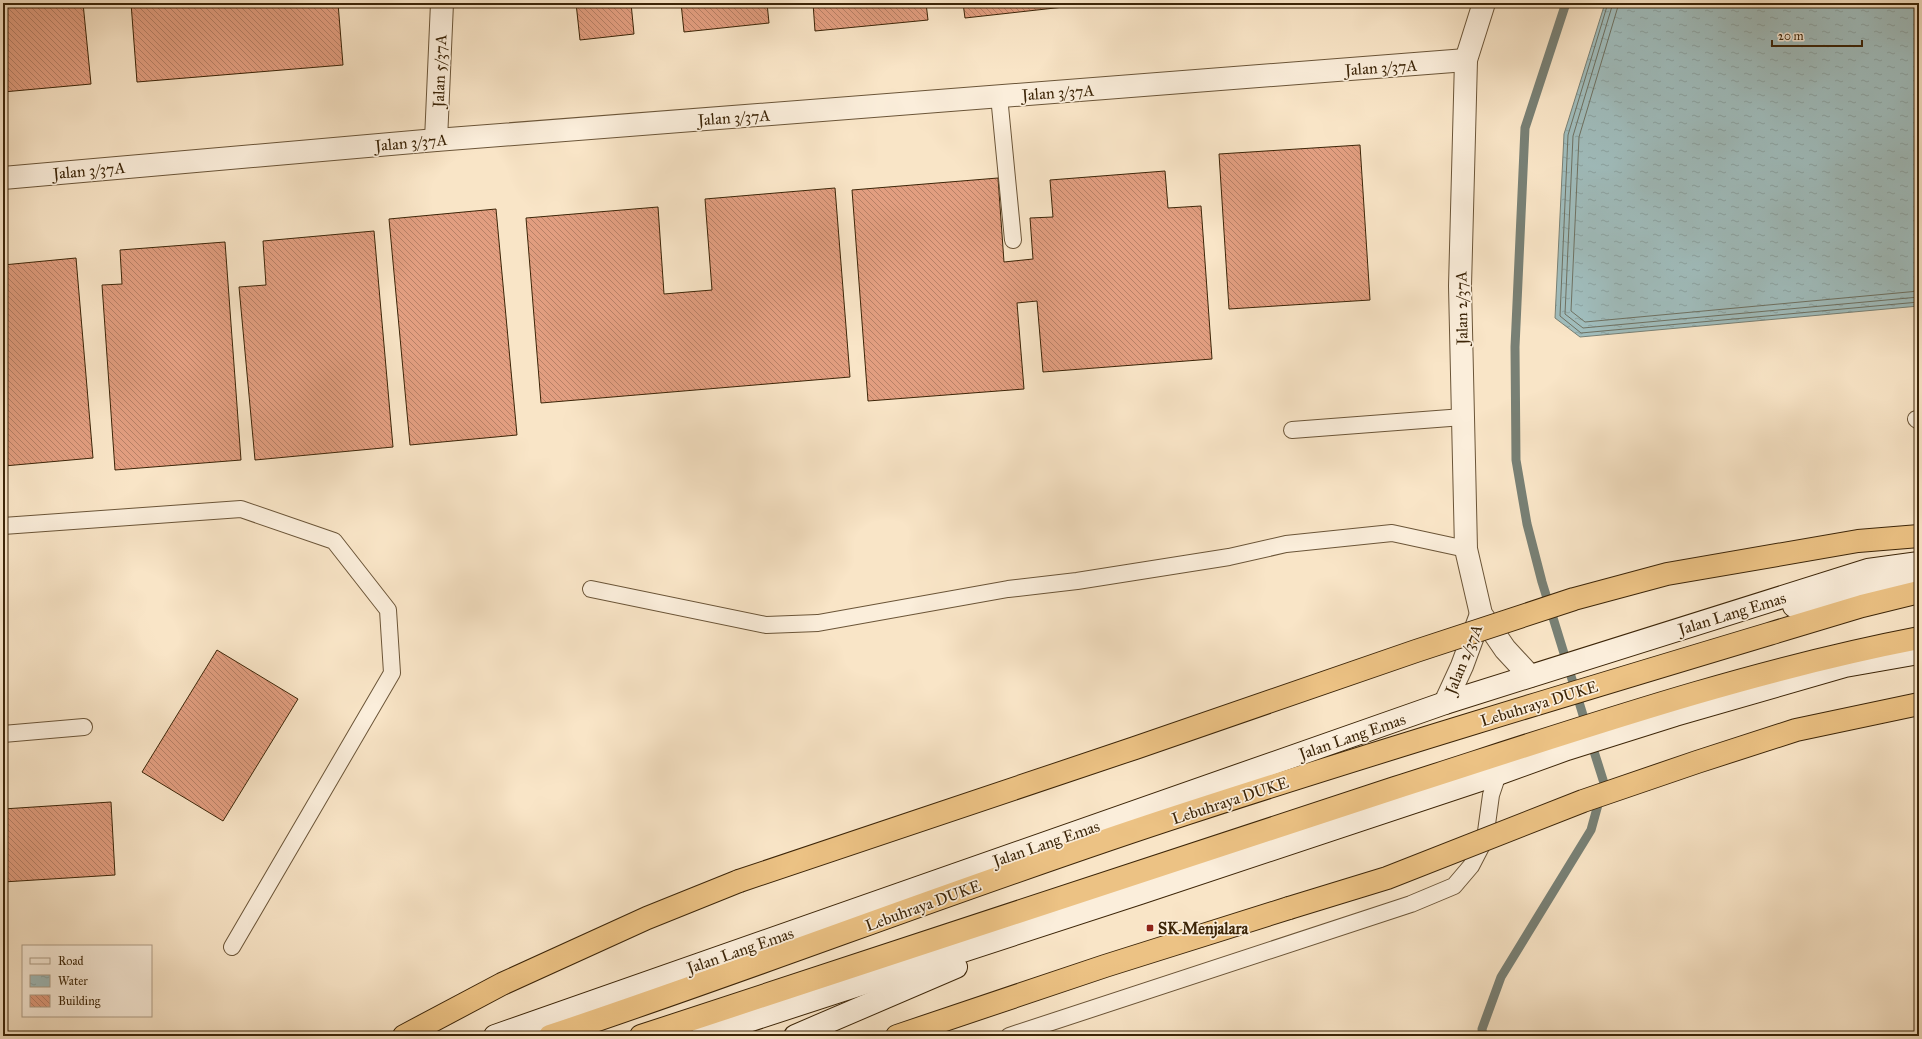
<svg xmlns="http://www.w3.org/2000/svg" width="1922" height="1039" font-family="'IM FELL Great Primer',serif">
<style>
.water{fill:url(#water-ripples);stroke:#788075}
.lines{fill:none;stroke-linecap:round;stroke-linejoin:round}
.shore{stroke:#6e7162;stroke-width:1}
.stream{stroke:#788075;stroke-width:9}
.building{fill:url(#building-back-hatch);stroke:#3c2508}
.lane-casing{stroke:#6b5538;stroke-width:18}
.street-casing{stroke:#6b5538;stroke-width:24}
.secondary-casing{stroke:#3c2508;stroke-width:24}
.highway-casing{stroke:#3c2508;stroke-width:24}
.lane{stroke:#fbeedb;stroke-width:16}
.street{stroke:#fbeedb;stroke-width:22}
.secondary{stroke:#fbeedb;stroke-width:22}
.highway{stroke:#ecc284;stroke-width:22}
.highway-bridge-casing{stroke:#3c2508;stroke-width:24;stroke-linecap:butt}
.highway-bridge{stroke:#ecc284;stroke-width:22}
.poi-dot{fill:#8f2418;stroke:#fbeedb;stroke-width:1.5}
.labels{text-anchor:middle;stroke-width:3.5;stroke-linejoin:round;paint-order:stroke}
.street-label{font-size:16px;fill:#3c2508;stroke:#fbeedb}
.poi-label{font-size:16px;font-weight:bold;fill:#3c2508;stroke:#fbeedb;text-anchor:start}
</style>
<defs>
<pattern id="water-ripples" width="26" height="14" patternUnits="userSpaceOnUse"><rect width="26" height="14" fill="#a0bdbd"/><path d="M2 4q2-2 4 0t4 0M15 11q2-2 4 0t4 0" fill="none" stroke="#8ba2a1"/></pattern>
<pattern id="building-back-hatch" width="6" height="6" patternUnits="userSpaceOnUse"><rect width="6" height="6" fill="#e29e80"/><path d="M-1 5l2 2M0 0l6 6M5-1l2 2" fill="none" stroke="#b88167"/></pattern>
</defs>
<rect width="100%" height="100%" fill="#f9e5c7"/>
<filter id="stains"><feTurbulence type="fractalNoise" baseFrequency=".005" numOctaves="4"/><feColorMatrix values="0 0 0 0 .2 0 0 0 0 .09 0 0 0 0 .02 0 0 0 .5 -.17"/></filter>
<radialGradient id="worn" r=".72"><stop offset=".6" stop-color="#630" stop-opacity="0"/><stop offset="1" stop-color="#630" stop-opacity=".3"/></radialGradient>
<path class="water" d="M1605,3H1919V306L1580,337L1555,318L1564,134Z"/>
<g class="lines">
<g class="shore">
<path d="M1608,3L1568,135L1560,316L1581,333L1919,302"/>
<path d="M1613,3L1573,136L1565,314L1583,328L1919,297"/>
<path d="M1619,3L1579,137L1571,311L1585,322L1919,291"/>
</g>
<g class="stream">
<path d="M1566,3L1525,128L1515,347L1516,460L1527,524L1542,582L1587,728"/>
<path d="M1483,1036L1482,1029L1501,977L1591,830L1604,783L1591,742"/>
</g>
</g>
<g class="building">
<path d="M3,3H83L91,84L3,92Z"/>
<path d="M131,3H338L343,65L137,82Z"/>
<path d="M576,3H631L634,34L580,40Z"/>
<path d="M681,3H767L769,23L684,32Z"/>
<path d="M813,3H926L928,20L815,31Z"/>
<path d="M963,3H1082V5L965,18Z"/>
<path d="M1110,3H1156L1110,7Z"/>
<path d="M1360,145L1370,300L1229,309L1219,154Z"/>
<path d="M1165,171L1168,208L1201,206L1212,359L1043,372L1037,301L1017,303L1024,389L868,401L852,190L998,178L1004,262L1033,259L1030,218L1053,217L1050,180Z"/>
<path d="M835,188L850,377L541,403L526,218L658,207L664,294L712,290L705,199Z"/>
<path d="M496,209L517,435L410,445L389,219Z"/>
<path d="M374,231L393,447L255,460L239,287L266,285L263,241Z"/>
<path d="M225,242L241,460L115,470L102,285L122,284L120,250Z"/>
<path d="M76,258L93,458L4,466L3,265Z"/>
<path d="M217,650L298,699L223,821L142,772Z"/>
<path d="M111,802L115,875L3,882V809Z"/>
</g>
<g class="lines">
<defs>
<g id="lane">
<path d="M999,96L1013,240"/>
<path d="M1916,419L1919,421"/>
<path d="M1292,430L1463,417"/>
<path d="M3,526L241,509L334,541L388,610L392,673L232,947"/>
<path d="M591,589L766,625L818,623L1008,589L1077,581L1229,557L1286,544L1392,533L1466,549"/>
<path d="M3,734L84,727"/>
<path d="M1009,1036L1411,904L1454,886L1471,866L1485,839L1491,795L1498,774"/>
</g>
<g id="street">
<path d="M1484,3L1466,60L1460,286L1466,549L1481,614L1505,649L1530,676"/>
<path d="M436,140L442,3"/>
<path d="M3,178L436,140L1466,60"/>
<path d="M1445,703L1462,666L1480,617"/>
</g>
<g id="secondary">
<path d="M1794,606L1919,581"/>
<path d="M495,1036L1445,703L1868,570L1919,563"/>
<path d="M702,1036L1140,893L1498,774L1567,749L1675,715L1845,666L1919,653"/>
<path d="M795,1036L956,967"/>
</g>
<g id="highway">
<path d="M404,1036L502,984L647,918L739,881"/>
<path d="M550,1036C763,965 972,883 1185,814C1410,741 1636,674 1862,606L1919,592"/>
<path d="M641,1036C892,953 1143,869 1395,788C1567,733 1742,672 1919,638"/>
<path d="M897,1036L1105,966L1289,908"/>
</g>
</defs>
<use href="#lane" class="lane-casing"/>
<use href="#street" class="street-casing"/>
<use href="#secondary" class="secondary-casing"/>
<use href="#highway" class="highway-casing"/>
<use href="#lane" class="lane"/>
<use href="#street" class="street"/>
<use href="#secondary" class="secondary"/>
<use href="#highway" class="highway"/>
<defs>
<g id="highway-bridge">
<path d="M739,881L1135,748L1416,651L1574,599L1667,574L1858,541L1919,536"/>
<path d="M1289,908L1387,878L1583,801L1697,762L1796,730L1919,704"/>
</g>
</defs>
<use href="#highway-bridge" class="highway-bridge-casing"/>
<use href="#highway-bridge" class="highway-bridge"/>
</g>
<rect class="poi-dot" x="1146" y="924" width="8" height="8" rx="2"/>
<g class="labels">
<g class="street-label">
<text transform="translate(1381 67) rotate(-4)" y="6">Jalan 3/37A</text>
<text transform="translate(439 71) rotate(-88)" y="6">Jalan 5/37A</text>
<text transform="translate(1058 92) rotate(-4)" y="6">Jalan 3/37A</text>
<text transform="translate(734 117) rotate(-4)" y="6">Jalan 3/37A</text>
<text transform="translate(411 142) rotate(-5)" y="6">Jalan 3/37A</text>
<text transform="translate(89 170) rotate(-5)" y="6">Jalan 3/37A</text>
<text transform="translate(1461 308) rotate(-91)" y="6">Jalan 2/37A</text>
<text transform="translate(1732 613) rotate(-17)" y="6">Jalan Lang Emas</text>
<text transform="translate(1463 659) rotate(-68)" y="6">Jalan 2/37A</text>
<text transform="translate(1539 703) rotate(-17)" y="6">Lebuhraya DUKE</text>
<text transform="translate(1352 736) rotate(-19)" y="6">Jalan Lang Emas</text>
<text transform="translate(1230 800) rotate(-18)" y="6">Lebuhraya DUKE</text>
<text transform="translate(1046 843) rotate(-19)" y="6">Jalan Lang Emas</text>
<text transform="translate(923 905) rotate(-20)" y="6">Lebuhraya DUKE</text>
<text transform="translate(740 950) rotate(-19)" y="6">Jalan Lang Emas</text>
</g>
<g class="poi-label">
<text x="1158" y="934">SK Menjalara</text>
</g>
</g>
<rect width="1922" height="1039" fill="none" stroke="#f9e5c7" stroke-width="16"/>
<rect x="4" y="4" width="1914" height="1031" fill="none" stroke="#3c2508" stroke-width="2"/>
<rect x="8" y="8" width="1906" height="1023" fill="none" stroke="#3c2508"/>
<rect x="22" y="945" width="130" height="72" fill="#fbeedb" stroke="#af9e87"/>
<rect x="30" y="958" width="20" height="6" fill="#fbeedb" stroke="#af9e87"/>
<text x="58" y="965" font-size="12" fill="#3c2508">Road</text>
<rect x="30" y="975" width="20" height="12" fill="url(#water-ripples)" stroke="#af9e87"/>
<text x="58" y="985" font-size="12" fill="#3c2508">Water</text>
<rect x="30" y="995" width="20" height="12" fill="url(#building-back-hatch)" stroke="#af9e87"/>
<text x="58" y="1005" font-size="12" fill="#3c2508">Building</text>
<path d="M1772 40v6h90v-6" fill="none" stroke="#3c2508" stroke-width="2"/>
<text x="1778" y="40" font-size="12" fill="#3c2508" stroke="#fbeedb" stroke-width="3" paint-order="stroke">20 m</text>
<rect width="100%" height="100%" filter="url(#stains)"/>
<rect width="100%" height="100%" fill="url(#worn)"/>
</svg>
